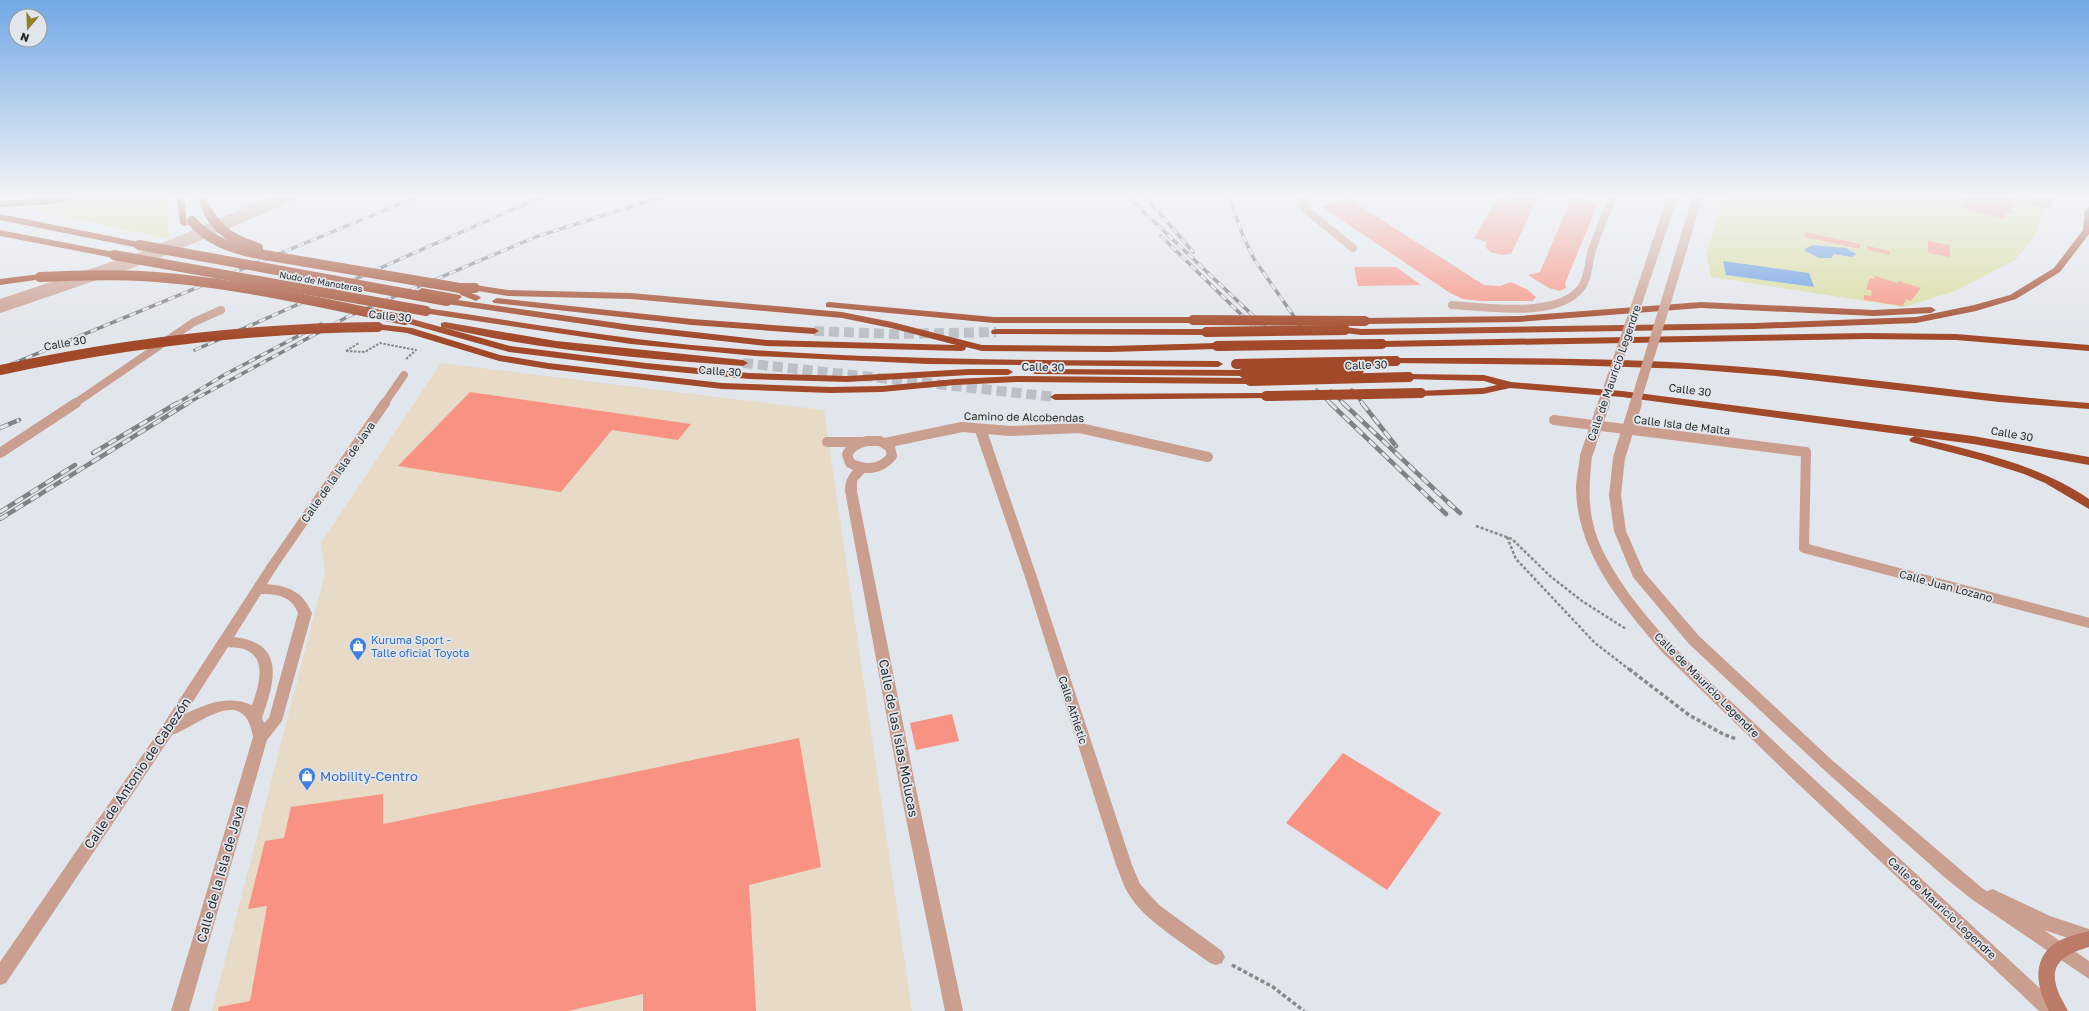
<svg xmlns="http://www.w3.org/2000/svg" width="2089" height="1011" font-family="'Golos Text',sans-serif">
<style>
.industrial{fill:#e7dac6}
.green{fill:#d8dc9b}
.water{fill:#6195e0}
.building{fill:#f89283}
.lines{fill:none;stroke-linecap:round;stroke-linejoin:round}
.motorway-tunnel{stroke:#bcc0c6;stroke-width:10;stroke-dasharray:10 5;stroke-linecap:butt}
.path-far2{stroke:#85898d;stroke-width:2;stroke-dasharray:2.5 1.5;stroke-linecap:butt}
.path-far1{stroke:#85898d;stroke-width:2.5;stroke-dasharray:3 2;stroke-linecap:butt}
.path{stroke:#85898d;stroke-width:3.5;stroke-dasharray:4 2.5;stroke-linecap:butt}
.service-far1{stroke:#cb9f90;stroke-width:8}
.service{stroke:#cb9f90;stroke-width:10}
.minor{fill:#cb9f90;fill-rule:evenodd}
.tertiary{fill:#cb9f90;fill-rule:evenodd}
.secondary{fill:#bb7b66;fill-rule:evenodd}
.motorway{fill:#a2492a;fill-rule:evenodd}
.rail-far1-casing{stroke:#7f8286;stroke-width:3.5}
.rail-casing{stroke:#7f8286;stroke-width:4.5}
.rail-far1{stroke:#e1e6ec;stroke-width:2.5;stroke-dasharray:7;stroke-linecap:butt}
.rail{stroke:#e1e6ec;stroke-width:3;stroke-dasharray:9;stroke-linecap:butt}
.tertiary-bridge-far1{stroke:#cb9f90;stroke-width:10}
.tertiary-bridge{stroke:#cb9f90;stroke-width:12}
.motorway-bridge{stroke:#a2492a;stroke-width:10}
.labels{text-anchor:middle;stroke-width:3.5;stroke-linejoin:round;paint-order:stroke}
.far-street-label{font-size:9px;fill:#282a2c;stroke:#e1e6ec}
.street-label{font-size:11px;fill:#282a2c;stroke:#e1e6ec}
.shop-label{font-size:11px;fill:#366cbe;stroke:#e1e6ec;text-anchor:start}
.near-street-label{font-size:13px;fill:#282a2c;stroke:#e1e6ec}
.near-shop-label{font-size:13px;fill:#366cbe;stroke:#e1e6ec;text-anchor:start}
</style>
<rect width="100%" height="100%" fill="#e1e6ec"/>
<path class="industrial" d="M441,363L824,410L912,1011H212L325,573L321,543Z"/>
<g class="green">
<path d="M92,196H167L169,239L38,211V209L42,207Z"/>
<path d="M1725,196H2046V197L2035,235L2015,260L1955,291L1904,307L1711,277L1706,253Z"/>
</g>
<g class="water">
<path d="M1813,245L1846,248L1856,254L1852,257L1834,254L1831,258H1819L1805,251V249Z"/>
<path d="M1723,261L1809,273L1814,287L1726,275Z"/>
</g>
<g class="building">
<path d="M1512,196H1539L1511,254L1502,255L1490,252L1485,246L1487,242L1474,238L1497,199L1509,201Z"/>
<path d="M1966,196H2011L2013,214L2005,212V219L1966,210Z"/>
<path d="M1572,197L1598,204L1565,283L1566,288L1560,291L1549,288L1528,275L1540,272Z"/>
<path d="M1349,199L1484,285L1500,286L1511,282L1528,290L1536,297L1533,301H1482L1463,299L1450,293L1322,207Z"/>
<path d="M1805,232L1860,244V249L1805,237Z"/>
<path d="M1928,241L1950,245V257L1928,253Z"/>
<path d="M1867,246L1890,251V255L1867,250Z"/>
<path d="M1354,267H1396L1421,285L1358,286Z"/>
<path d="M1875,276L1897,283L1899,281L1921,288L1911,301L1906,299L1903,306L1864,300V295L1871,296L1872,291L1866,289L1870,278L1874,279Z"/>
<path d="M470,392L691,424L678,440L612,430L561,492L398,466Z"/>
<path d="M952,714L959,741L916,750L910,723Z"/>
<path d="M799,738L821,867L749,885L756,1011H643V994L568,1011H218L219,1007L250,1001L267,906L248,909L265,841L284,838L291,807L383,794V824Z"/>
<path d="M1343,753L1441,813L1387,890L1286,823Z"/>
</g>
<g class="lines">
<g class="motorway-tunnel">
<path d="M814,331L894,334L996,332"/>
<path d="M743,363L1055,397"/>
</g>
<g class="path-far2">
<path d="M346,351L365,352L380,343L416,350L405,360"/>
<path d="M346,351L359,343"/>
</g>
<g class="path-far1">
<path d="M1476,526L1512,539L1550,576L1582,601L1626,629"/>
<path d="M1507,537L1516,559L1595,643L1630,670"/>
</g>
<g class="path">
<path d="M1629,669L1689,715L1723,734L1736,739"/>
<path d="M1232,965L1273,987L1304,1011"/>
</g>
<g class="service-far1">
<path d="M1302,196L1305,209L1353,248"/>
<path d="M2037,202L2048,204L2049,196"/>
<path d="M1452,305C1486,307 1557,319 1581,288C1589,278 1588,262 1592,250C1598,232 1606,214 1613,196"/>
<path d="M0,309L149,258L294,196"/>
<path d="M74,404L194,322L221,310"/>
<path d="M384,404L404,375"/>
</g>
<g class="service">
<path d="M1554,420L1806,452L1804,548L2089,623"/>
<path d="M867,441H880L890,447L892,456C881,470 865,471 850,463L847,454C852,446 858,443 867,441Z"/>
<path d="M827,442H861"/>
<path d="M885,443L962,427L1011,431L1080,428L1208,457"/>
<path d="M0,453L76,403"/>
<path d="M271,568L385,403"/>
</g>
<g class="minor">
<path d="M980,425L986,428L1037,577L1132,865L1140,884L1159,905L1222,951L1225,957L1222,963L1216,965L1210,963C1186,945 1142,919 1128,893C1123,885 1120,874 1116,865L1025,577L974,428Z"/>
<path d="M862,465L868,469L857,481V491L917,794L963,1011H945L901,794L845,491C845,480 850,469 862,465Z"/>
<path d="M271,563L275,565L277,568L267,584C289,586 303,592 312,613L282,721L267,740L189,1011H171L253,737C244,682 197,727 172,735L6,983L0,985V962L159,731L267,565ZM261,594C278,594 291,596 298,613L269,718L264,723L262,718C275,681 286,643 234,637ZM228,647C233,648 241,647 246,650C268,659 258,688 252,705C228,695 208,703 185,714Z"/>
</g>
<g class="tertiary">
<path d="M272,196H283L150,255L0,305V299L144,251Z"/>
<path d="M1586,452L1592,456C1588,495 1587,521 1606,557C1643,626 1707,678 1763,731C1860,823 1960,914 2058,1005L2061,1011H2039L1794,780L1662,652C1622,605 1578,555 1576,490C1576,478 1579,467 1580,456Z"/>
<path d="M1619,454L1625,458L1621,495L1626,531L1644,572L1699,636L1833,761L1982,888L1987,891L1993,889L1999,892L2050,916L2089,929V945L2044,930L2089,961V979L1970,898L1943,876L1823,769L1689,644L1633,577L1614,531L1609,495L1613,458Z"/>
</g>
<path class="secondary" d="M2089,931V947C2066,954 2047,963 2058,991C2060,998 2065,1004 2068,1011H2049C2037,989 2031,961 2054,944C2064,937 2078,934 2089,931Z"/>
<g class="motorway">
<path d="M64,196H80L54,204L0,207V201L54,198Z"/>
<path d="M176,196H184L187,225L184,226L180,223Z"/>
<path d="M198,196H206L208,205L213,213L212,215H206L200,205Z"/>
<path d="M2089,207V234L2060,272L2016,299L1976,311L1916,323L1755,329L1361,335L1345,333L1340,330L1345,327L1361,329L1755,323L1916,317L1974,305L2010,295L2054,268L2083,230L2085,210Z"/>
<path d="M0,214L139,242L143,245L139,248L0,220Z"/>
<path d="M0,230L114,252L119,255L114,258L0,236Z"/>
<path d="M40,274L45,277L43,279L0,285V279Z"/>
<path d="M475,285L508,290L631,293L842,312L892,322L982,345L1110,346L1217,343L1222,346L1217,349L1110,352L982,351L966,347L965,350L961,351L766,346L632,331L447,304L442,301L447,298L422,294L417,291L422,288L460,295L462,297L458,300L632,325L766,340L956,345L891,328L842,318L631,299L508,296L472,290V286Z"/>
<path d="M464,290L479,296L481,298L476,301L461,295L459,293Z"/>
<path d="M497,298L692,319L814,328L819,331L814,334L692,325L494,303L492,301Z"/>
<path d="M829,302L994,317H1193L1198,320L1193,323H994L826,307V303Z"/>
<path d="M1701,302L1874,310L1931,307L1936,310L1931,313L1874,316L1701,308L1519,322L1365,324L1360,321L1365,318L1519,316Z"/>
<path d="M426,308C522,322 618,339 715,347C882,361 1050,360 1218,361L1223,364L1218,367L928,364L755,356L631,344L423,313L421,311Z"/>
<path d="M405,317L441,327V323L445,322L556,341L743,360L748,363L743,366C643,358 540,351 442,327L510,346L646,363L749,373L847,376L969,369H1008L1013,372L1008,375H969L847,382L749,379L646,369L509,352L402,322V318Z"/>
<path d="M378,324L412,328L500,355L548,363L722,383L830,387L882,386L955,379L1017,376L1250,378L1255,381L1250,384L1017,382L955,385L882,392L830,393L722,389L548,369L499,361L407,333L374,329V325Z"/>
<path d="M996,329H1206L1211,332L1206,335L992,334L991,332L992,330Z"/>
<path d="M1867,333L1956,334L2089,345V351L1956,340L1867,339L1382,347L1377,344L1382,341Z"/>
<path d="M1396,358C1508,358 1620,357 1731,366C1851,375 1969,394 2089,403V409L1999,402L1776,376L1689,369L1564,365L1392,363L1391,361L1392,359Z"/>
<path d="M1038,369L1244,370L1249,373L1244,376L1034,374L1033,372Z"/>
<path d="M1409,374L1484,375L1511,382L1622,391L1973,436L2089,457V465L1973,444L1622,397L1510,388L1483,394L1421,396L1417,395L1416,393L1417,391L1483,388L1497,385L1484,381L1405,379L1404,377L1405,375Z"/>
<path d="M1266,393L1270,394L1271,396L1270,398L1055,400L1050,397L1055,394Z"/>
<path d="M1915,436C1975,452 2037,463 2089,499V509L2045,483L2024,474L1980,460L1911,442L1909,440L1911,438Z"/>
</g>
<defs>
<g id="rail-far1">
<path d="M1127,196L1265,327"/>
<path d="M1145,196L1193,252"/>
<path d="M1229,196L1243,236L1254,259L1302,328"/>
<path d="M1161,236L1255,328"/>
<path d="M195,350L543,196"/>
<path d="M0,369L419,196"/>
<path d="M1317,390L1331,404"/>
<path d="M1352,390L1363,404"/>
<path d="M1331,391L1344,404"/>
<path d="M176,404L224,375L321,324"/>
<path d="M186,404L349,316L538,236L665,196"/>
</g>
<g id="rail">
<path d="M1330,403L1446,514"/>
<path d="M1343,403L1452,506"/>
<path d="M1362,403L1396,446"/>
<path d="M0,428L19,420"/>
<path d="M93,453L177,403"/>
<path d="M1448,502L1460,513"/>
<path d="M0,512L75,465"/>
<path d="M0,519L188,403"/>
</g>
</defs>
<use href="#rail-far1" class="rail-far1-casing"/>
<use href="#rail" class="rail-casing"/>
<use href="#rail-far1" class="rail-far1"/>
<use href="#rail" class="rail"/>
<g class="tertiary-bridge-far1">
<path d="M1603,404L1673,196"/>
<path d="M1635,404L1698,196"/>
</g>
<g class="tertiary-bridge">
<path d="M1586,456L1604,403"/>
<path d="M1619,458L1636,403"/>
</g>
<g class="motorway-bridge">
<path d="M209,213C219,233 238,241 258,248"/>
<path d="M192,221C208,240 229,247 253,253L460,288H475"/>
<path d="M139,245L447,301"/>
<path d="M114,255L426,311"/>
<path d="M40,277C73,276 107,274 141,276C229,281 318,302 405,320"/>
<path d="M1193,320L1365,321"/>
<path d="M1206,332L1345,330"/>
<path d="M1217,346L1382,344"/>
<path d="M1236,364L1396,361"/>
<path d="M0,370C125,343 250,328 378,327"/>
<path d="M1244,373L1359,370"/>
<path d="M1250,381L1409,377"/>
<path d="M1266,396L1421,393"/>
</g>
</g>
<linearGradient id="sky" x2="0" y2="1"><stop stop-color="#72a8e5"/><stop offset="0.58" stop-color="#f2f4f6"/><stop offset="1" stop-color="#f2f4f6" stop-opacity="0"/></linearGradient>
<rect width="2089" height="338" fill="url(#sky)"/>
<defs>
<symbol id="shop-pin" viewBox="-11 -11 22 30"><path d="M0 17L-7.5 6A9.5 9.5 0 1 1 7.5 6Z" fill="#3f7fe0" stroke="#e1e6ec"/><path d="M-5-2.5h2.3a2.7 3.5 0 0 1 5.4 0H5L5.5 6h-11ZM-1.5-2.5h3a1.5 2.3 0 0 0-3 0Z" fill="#fff"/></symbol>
</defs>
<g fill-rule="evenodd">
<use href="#shop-pin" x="348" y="636" width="20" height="27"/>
<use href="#shop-pin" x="297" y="766" width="20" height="27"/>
</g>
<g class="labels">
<g class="far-street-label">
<text transform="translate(321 282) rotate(10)" y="3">Nudo de Manoteras</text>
</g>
<g class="street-label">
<text transform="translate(390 316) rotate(6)" y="4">Calle 30</text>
<text transform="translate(65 343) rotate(-10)" y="4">Calle 30</text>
<text transform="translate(1366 365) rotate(-2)" y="4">Calle 30</text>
<text transform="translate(1043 367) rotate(1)" y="4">Calle 30</text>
<text transform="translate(720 371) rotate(4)" y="4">Calle 30</text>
<text transform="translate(1614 373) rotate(-71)" y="4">Calle de Mauricio Legendre</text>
<text transform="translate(1690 390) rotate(7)" y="4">Calle 30</text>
<text transform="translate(1024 417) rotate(1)" y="4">Camino de Alcobendas</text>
<text transform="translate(1682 425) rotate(7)" y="4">Calle Isla de Malta</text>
<text transform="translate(2012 434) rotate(10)" y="4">Calle 30</text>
<text transform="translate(338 472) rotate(-55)" y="4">Calle de la Isla de Java</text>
<text transform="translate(1946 586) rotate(15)" y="4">Calle Juan Lozano</text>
<text transform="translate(1707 685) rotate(45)" y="4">Calle de Mauricio Legendre</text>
<text transform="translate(1073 710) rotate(72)" y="4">Calle Athletic</text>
<text transform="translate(1942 908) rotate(43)" y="4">Calle de Mauricio Legendre</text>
</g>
<g class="shop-label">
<text x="371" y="644">Kuruma Sport -<tspan x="371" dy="13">Talle oficial Toyota</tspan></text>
</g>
<g class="near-street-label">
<text transform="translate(899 738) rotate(79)" y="5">Calle de las Islas Molucas</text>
<text transform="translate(137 773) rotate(-56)" y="5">Calle de Antonio de Cabezón</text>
<text transform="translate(220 874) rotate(-74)" y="5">Calle de la Isla de Java</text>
</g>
<g class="near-shop-label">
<text x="320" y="781">Mobility-Centro</text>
</g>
</g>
<g transform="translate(28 28) rotate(199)"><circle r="19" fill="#e1e6ec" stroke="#979b9f"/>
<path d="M0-3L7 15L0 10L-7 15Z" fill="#947d24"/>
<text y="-6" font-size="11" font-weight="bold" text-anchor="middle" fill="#282a2c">N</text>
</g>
</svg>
